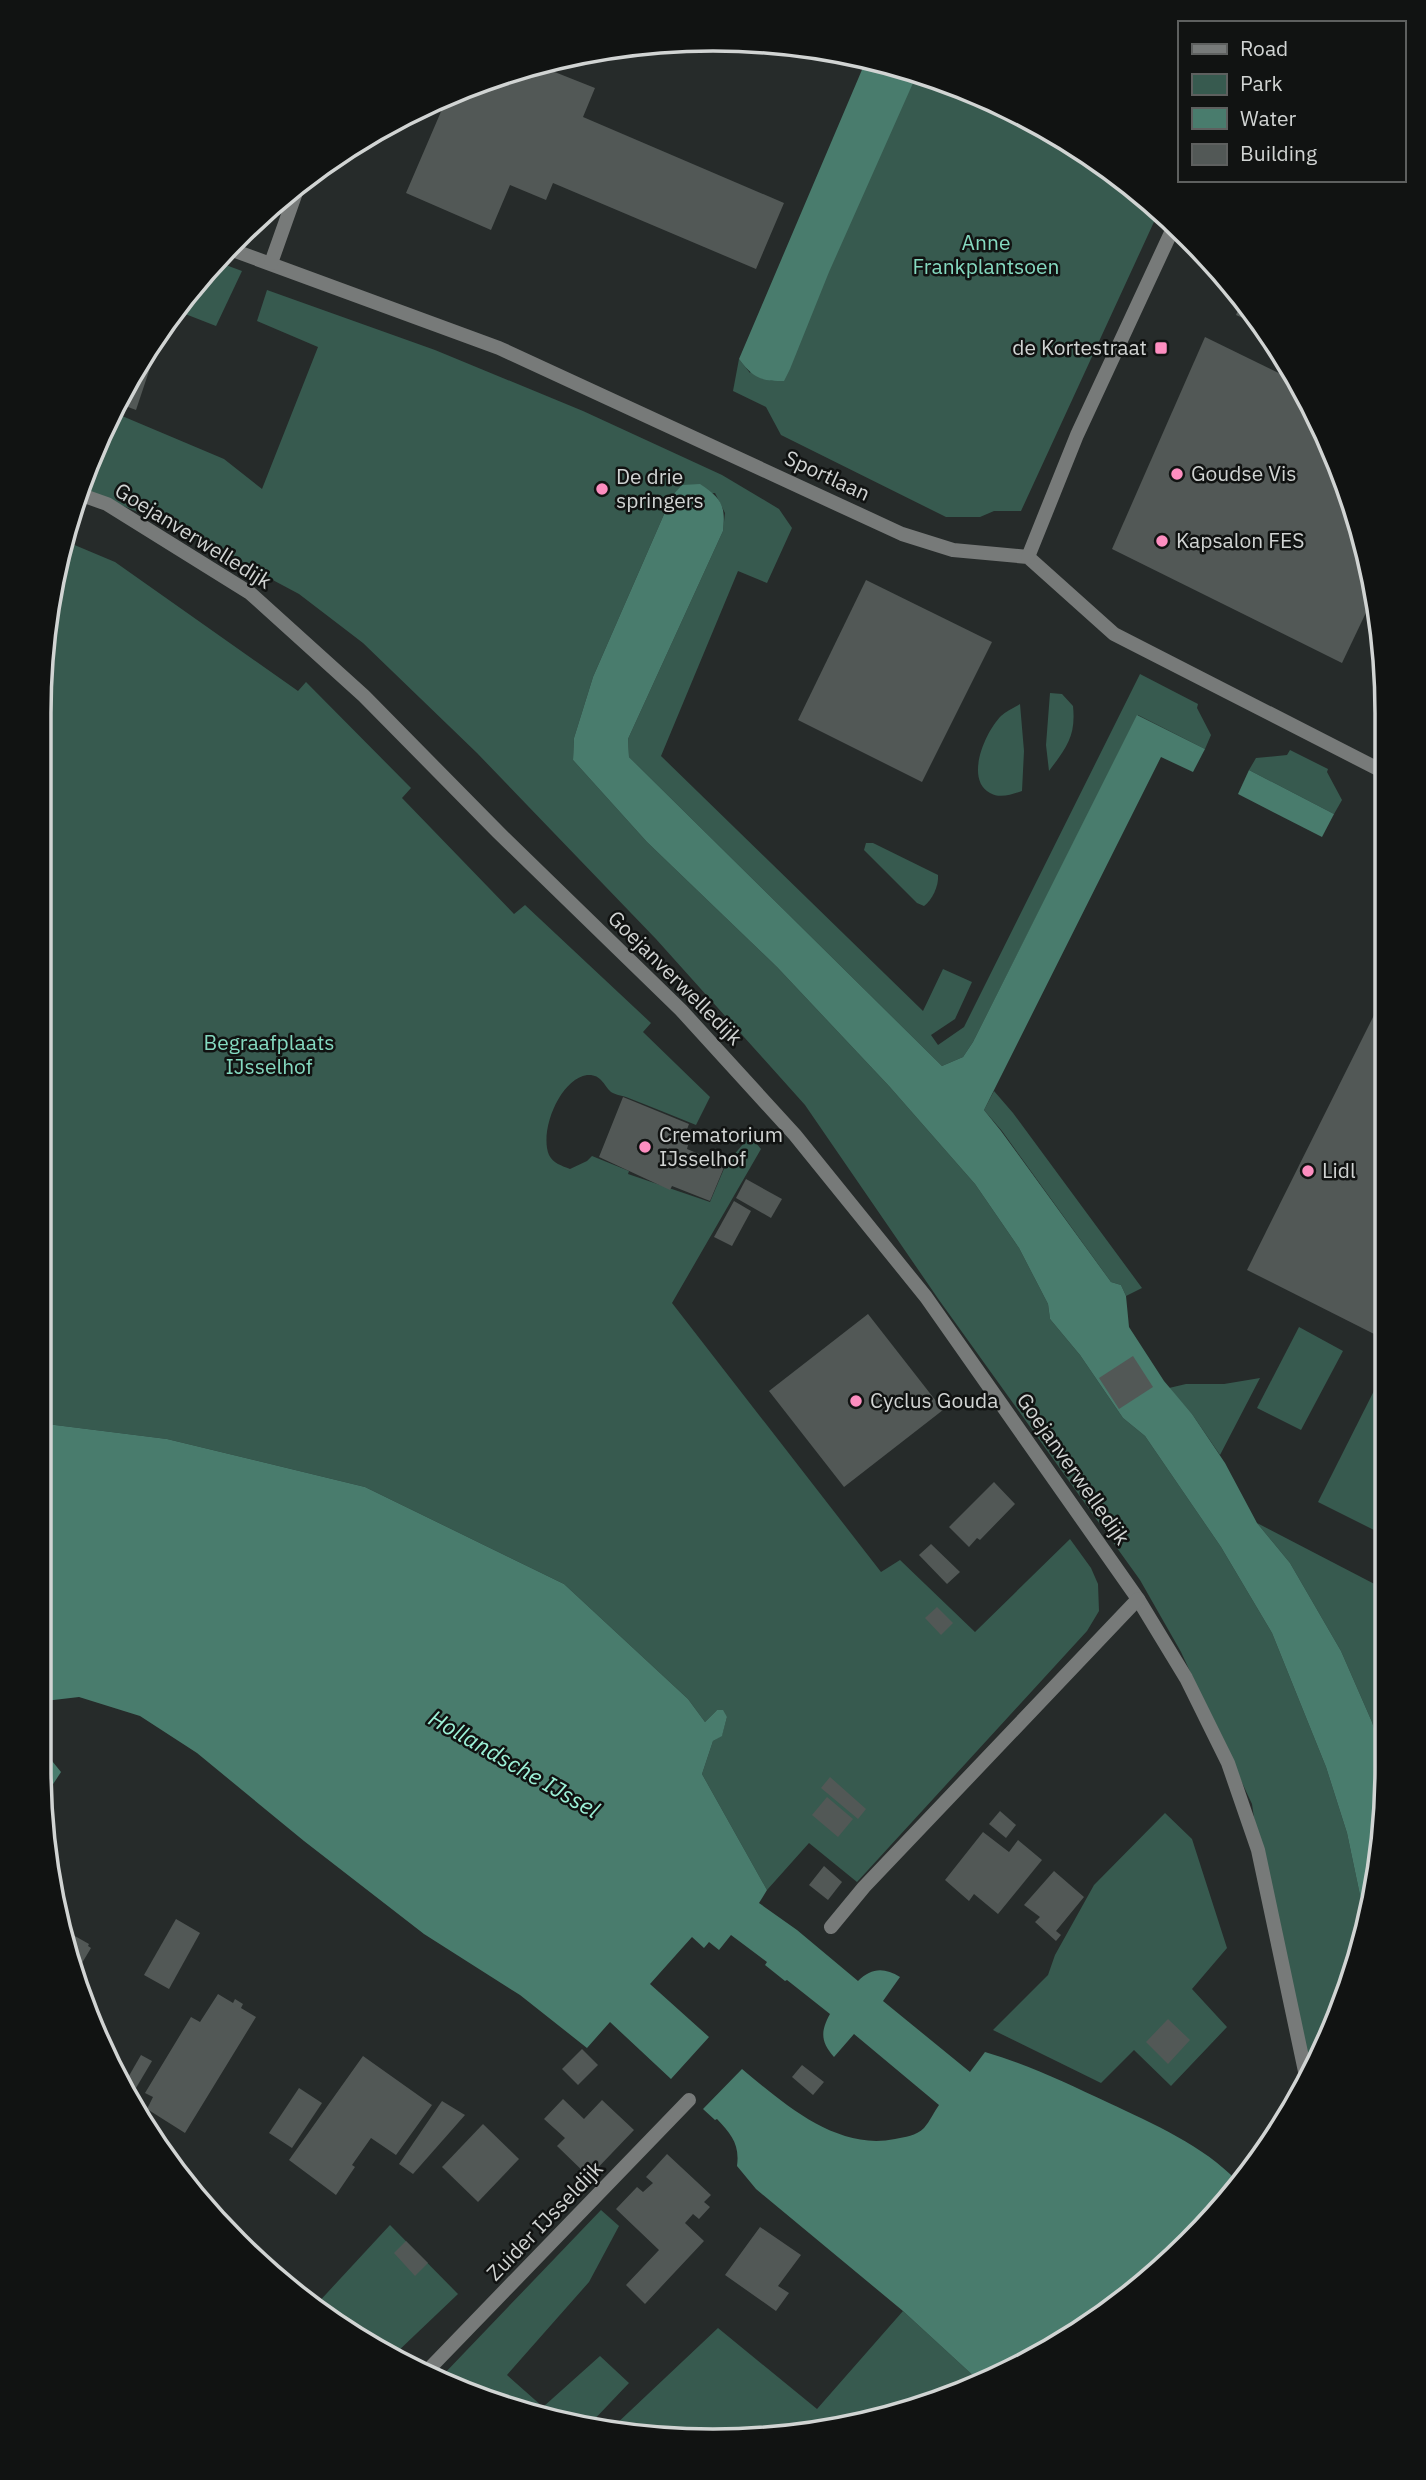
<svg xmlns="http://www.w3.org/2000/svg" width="1426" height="2480" font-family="'IBM Plex Sans',sans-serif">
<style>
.green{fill:#375a4f}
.water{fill:#497c6d}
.building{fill:#525856}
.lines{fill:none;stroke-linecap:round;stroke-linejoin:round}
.street{stroke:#777a79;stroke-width:14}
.poi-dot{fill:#fd8ec0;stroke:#111312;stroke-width:2.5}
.labels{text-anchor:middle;stroke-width:5;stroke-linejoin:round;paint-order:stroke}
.park-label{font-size:21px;fill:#85dac0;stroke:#111312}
.poi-label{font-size:21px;fill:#d1d4d3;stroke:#111312;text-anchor:start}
.street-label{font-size:21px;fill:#d1d4d3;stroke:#111312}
.water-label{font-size:23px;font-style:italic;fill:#9df2d8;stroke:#111312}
.rim{fill:none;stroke:#d1d4d3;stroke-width:3.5}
</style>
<rect width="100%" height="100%" fill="#262b2a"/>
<g class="green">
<path d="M915,73L971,90L1087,152L1159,211L1021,511H994L980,517H946L781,435L766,407L733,391L739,359L750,373Z"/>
<path d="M215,261L242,271L216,326L175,310Z"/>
<path d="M267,290L435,350L583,411L722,475L779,509L792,528L767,583L738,571L661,756L923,1011L943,969L972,982L955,1019L931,1035L938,1045L964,1027L1140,674L1198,704L1197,708L1211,735L1205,749L1138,715L973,1042L963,1057L942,1066L629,757L628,739L723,531L725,513L715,493L672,496L593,677L574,738L573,760L647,842L777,967L889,1086L975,1184L1019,1248L1048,1304L1050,1319L1080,1355L1123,1418L1145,1436L1221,1547L1272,1633L1326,1767L1347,1833L1365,1919L1352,1984L1310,2068L1259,1851L1252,1804L1181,1652L1140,1580L939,1300L805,1105L656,939L477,753L363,643L299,594L172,526L79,488L115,413L224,459L262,489L318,347L257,321Z"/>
<path d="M65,541L115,562L298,691L306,682L411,788L402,798L514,914L525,905L651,1023L643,1032L710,1097L696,1125C673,1116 650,1106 626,1097C622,1096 614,1094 611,1092C603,1084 601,1074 587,1075C560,1079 539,1131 549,1155C553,1163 562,1166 570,1169L587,1161L592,1156L629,1171L628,1174L710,1202L726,1164L750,1136L761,1149L672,1303L881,1572L900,1560L975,1632L1070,1539L1091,1568L1098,1584L1099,1611L1087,1631L857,1882L809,1843L767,1890L702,1774L713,1741L722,1735L727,1717L717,1710L705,1722L688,1699L564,1584L365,1487L167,1439L39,1423L40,668Z"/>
<path d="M1050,693L1062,694L1073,706C1076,736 1067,747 1049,771L1046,745Z"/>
<path d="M1020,704L1024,751L1022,791C1013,794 1000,799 990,793C964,779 986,731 1001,716C1006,711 1014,708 1020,704Z"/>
<path d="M1290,750L1328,769L1327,772L1342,800L1334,814L1249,770L1256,758L1287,755Z"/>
<path d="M866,843H873L938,875C939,886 932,900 924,906L917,903L864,850Z"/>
<path d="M994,1091L1013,1113L1142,1288L1126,1296L1121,1285L1111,1282L1002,1131L984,1110Z"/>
<path d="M1299,1327L1343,1351L1301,1430L1257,1408Z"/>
<path d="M1386,1367V1532L1384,1535L1318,1502Z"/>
<path d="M1260,1378L1220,1455L1192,1414L1169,1388L1186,1384H1224Z"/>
<path d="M1257,1523L1386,1590V1766L1372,1722L1341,1651L1290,1563Z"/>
<path d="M1165,1813L1192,1839L1227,1948L1192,1989L1227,2027L1171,2086L1134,2050L1101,2083L993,2030L1048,1975L1055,1955L1094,1885Z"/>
<path d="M601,2210L619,2226L589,2282L507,2375L543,2407L600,2356L629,2383L589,2425L538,2418L443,2375Z"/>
<path d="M390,2225L458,2294L395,2354L338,2328L315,2306Z"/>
<path d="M903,2311L978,2380L930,2406L713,2441L612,2428L718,2328L817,2409Z"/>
</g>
<g class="water">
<path d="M867,58L917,74L829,272L790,369L784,381C761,381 753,378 739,359Z"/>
<path d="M700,484C721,498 726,505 723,531L628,739L629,757L942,1066L963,1057L973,1042L1137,715L1205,749L1193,772L1161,757L984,1110L1001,1131L1111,1282L1121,1285L1126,1296L1129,1327L1164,1381L1192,1414L1225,1463L1257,1523L1290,1563L1341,1651L1372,1722L1386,1766V1812L1365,1919L1347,1833L1326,1767L1272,1633L1221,1547L1145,1436L1123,1418L1080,1355L1050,1319L1048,1304L1019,1248L975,1184L889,1086L777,967L647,842L573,760L574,738L593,677L672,496L682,485Z"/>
<path d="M1249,770L1334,814L1322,837L1238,794Z"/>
<path d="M39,1423L167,1439L365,1487L564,1584L688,1699L705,1722L717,1710H723L727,1717L722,1736L713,1741L702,1774L767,1890L759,1903L797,1930L858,1981C871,1968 884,1967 900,1977L883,2001L970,2072L985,2052C1029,2065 1068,2084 1109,2103C1152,2123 1204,2146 1237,2181L1124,2302L978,2380L903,2311L756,2189L737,2166C740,2144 731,2134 717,2119L715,2120L703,2109L742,2069C783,2103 836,2151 895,2139C905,2137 916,2136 924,2128C930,2121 934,2112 939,2105L854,2034L834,2057C821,2042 820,2032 830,2014L787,1980L785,1981L765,1965L767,1962L731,1935L719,1950L709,1942L704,1948L692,1937L650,1984L709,2037L671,2079L610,2022L587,2048L520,1995L424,1934L304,1841L197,1753L140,1716L79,1697L45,1701L39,1710Z"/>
<path d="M39,1745L61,1772L44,1798L39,1767Z"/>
</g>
<g class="building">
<path d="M537,65L595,88L583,117L784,203L756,269L553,183L546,200L510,185L491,230L406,193L449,93Z"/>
<path d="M1241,303L1257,324L1236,315Z"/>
<path d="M1205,337L1301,384L1352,497L1372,600L1342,663L1112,549Z"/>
<path d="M151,341L158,344L136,410L120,404Z"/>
<path d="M866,580L992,642L922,782L798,720Z"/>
<path d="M1386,991V1340L1247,1270Z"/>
<path d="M623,1097L689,1124L682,1143L688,1145L687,1149L725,1165L710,1201L672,1186L670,1190L599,1157Z"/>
<path d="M746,1179L782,1199L771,1218L736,1198Z"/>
<path d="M734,1201L751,1211L732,1246L714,1237Z"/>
<path d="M868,1314L943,1410L844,1487L769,1391Z"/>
<path d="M1133,1356L1153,1387L1119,1409L1099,1378Z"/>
<path d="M994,1482L1015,1504L980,1540L977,1538L969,1547L949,1527Z"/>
<path d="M931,1544L960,1572L947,1584L919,1555Z"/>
<path d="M937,1607L953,1623L941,1635L925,1618Z"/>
<path d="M830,1777L866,1809L858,1819L821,1788Z"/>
<path d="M827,1797L853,1819L838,1837L812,1815Z"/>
<path d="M1000,1811L1016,1825L1006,1838L989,1824Z"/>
<path d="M983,1832L1009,1852L1018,1840L1042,1860L998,1914L974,1894L969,1901L945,1880Z"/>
<path d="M824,1866L842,1882L828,1900L809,1885Z"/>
<path d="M1054,1871L1084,1897L1056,1931L1061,1935L1056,1941L1035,1922L1040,1917L1024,1905Z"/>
<path d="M176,1919L200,1933L169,1989L144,1975Z"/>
<path d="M66,1931L89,1944L88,1946L91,1948L73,1978Z"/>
<path d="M218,1994L233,2003L235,1999L243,2004L241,2008L256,2017L185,2133L147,2109L153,2097L145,2093L191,2017L200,2022Z"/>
<path d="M1168,2019L1190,2040L1168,2064L1146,2042Z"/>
<path d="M582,2049L598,2065L578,2085L562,2069Z"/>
<path d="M141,2055L152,2061L133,2093L126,2081Z"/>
<path d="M363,2056L432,2105L396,2155L371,2138L352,2165L355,2167L336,2195L289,2160Z"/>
<path d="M802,2065L824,2082L813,2095L792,2077Z"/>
<path d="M299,2088L322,2103L292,2148L269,2133Z"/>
<path d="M563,2099L584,2119L602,2100L634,2130L589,2177L557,2146L565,2138L544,2119Z"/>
<path d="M442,2101L465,2115L413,2174L399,2164Z"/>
<path d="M483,2124L519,2159L478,2202L442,2167Z"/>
<path d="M667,2154L711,2195L704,2202L710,2207L699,2219L693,2214L685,2223L704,2241L645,2304L626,2285L659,2250L616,2209L637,2187L643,2192L653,2183L646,2177Z"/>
<path d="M760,2227L801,2255L778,2286L789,2293L776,2311L725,2275Z"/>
<path d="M406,2241L428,2263L415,2276L394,2253Z"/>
</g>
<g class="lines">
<g class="street">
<path d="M227,248L499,348L902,534L953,550L1028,557L1114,634L1386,773"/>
<path d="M271,263L299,184"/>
<path d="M76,493L107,504L250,593L364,696L498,832L681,1010L795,1135L926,1297L1138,1599L1186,1678L1228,1763L1258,1850L1306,2076"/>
<path d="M1028,557L1077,435L1175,224"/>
<path d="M831,1927L864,1887L1138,1599"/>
<path d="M429,2369L689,2100"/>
</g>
</g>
<g class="poi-dot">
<rect x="1154" y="341" width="14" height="14" rx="3.5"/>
<circle cx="1177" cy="474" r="7"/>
<circle cx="602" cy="489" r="7"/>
<circle cx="1162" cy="541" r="7"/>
<circle cx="645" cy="1147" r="7"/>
<circle cx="1308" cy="1171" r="7"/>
<circle cx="856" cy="1401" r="7"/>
</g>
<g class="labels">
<g class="park-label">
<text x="986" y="250">Anne<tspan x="986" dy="24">Frankplantsoen</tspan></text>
<text x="269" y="1050">Begraafplaats<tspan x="269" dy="24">IJsselhof</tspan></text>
</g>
<g class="poi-label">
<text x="1147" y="355" text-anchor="end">de Kortestraat</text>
<text x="1191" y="481">Goudse Vis</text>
<text x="616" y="484">De drie<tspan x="616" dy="24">springers</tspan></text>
<text x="1176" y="548">Kapsalon FES</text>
<text x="659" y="1142">Crematorium<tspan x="659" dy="24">IJsselhof</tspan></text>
<text x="1322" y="1178">Lidl</text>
<text x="870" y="1408">Cyclus Gouda</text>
</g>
<g class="street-label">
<text transform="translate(827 476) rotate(25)" y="7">Sportlaan</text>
<text transform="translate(193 536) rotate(32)" y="7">Goejanverwelledijk</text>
<text transform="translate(675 978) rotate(45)" y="7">Goejanverwelledijk</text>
<text transform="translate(1073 1469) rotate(55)" y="7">Goejanverwelledijk</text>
<text transform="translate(545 2221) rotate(-46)" y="7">Zuider IJsseldijk</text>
</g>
<g class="water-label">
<text transform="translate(514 1764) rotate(30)" y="8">Hollandsche IJssel</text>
</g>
</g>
<path d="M0 0H1426V2480H0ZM713 51H713A662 662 0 0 1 1375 713V1767A662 662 0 0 1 713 2429H713A662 662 0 0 1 51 1767V713A662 662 0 0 1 713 51Z" fill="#111312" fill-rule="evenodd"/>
<path class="rim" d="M713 51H713A662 662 0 0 1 1375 713V1767A662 662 0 0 1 713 2429H713A662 662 0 0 1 51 1767V713A662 662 0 0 1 713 51Z"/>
<rect x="1178" y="21" width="228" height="161" fill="#111312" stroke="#5e605f" stroke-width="2"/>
<rect x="1192" y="44" width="35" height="10" fill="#777a79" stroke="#5e605f" stroke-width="2"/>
<text x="1240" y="56" font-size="21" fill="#d1d4d3">Road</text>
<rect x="1192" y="74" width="35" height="21" fill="#375a4f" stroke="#5e605f" stroke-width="2"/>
<text x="1240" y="91" font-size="21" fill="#d1d4d3">Park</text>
<rect x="1192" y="108" width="35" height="21" fill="#497c6d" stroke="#5e605f" stroke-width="2"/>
<text x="1240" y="126" font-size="21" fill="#d1d4d3">Water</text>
<rect x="1192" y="144" width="35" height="21" fill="#525856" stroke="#5e605f" stroke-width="2"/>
<text x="1240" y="161" font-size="21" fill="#d1d4d3">Building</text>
</svg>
